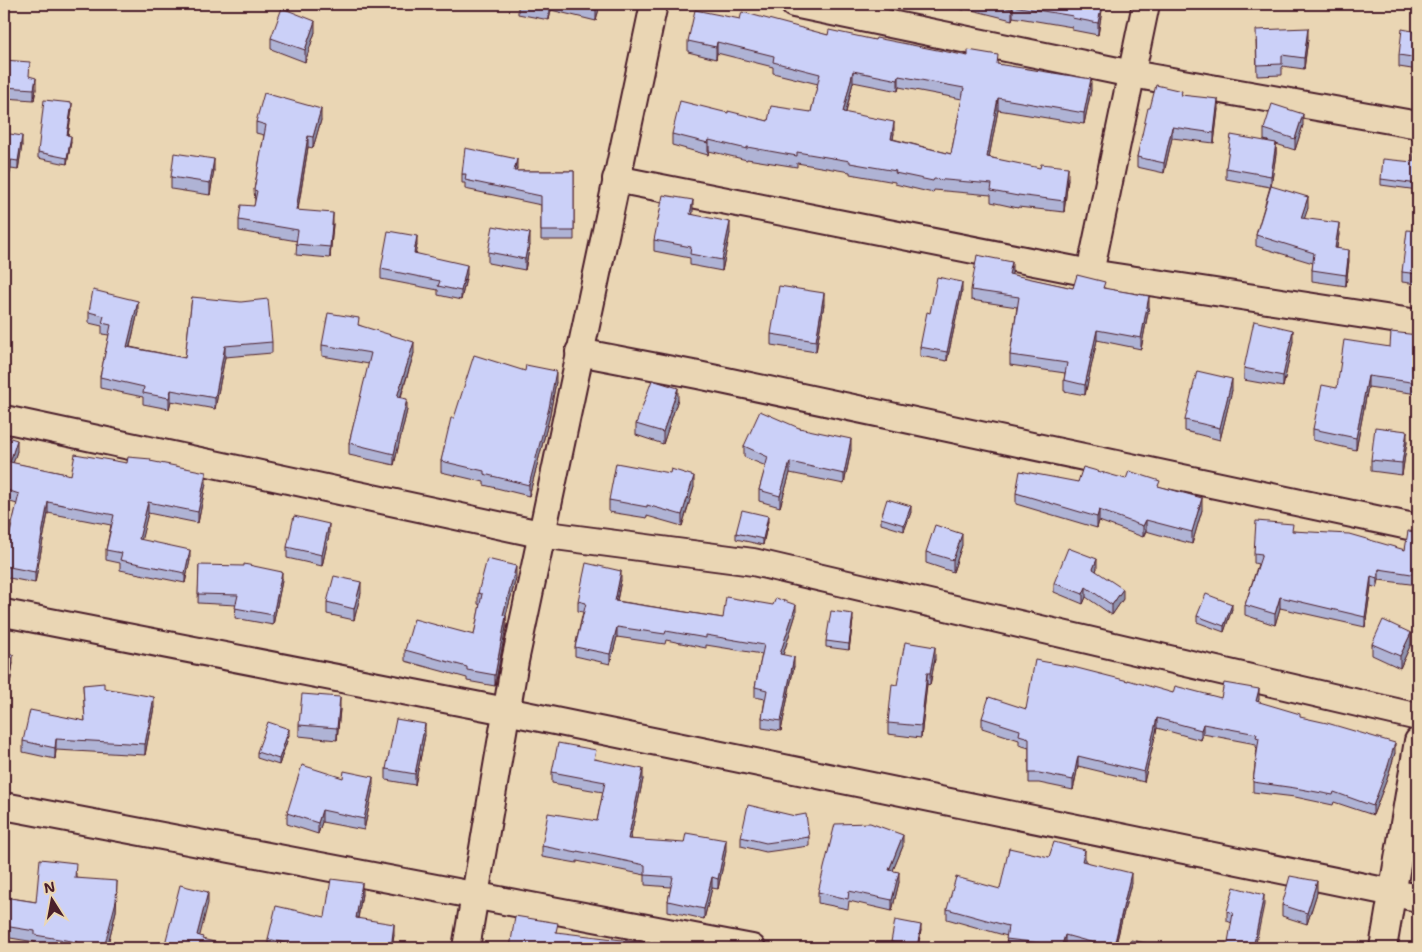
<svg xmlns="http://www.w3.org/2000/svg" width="1422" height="952" font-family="'Shantell Sans',sans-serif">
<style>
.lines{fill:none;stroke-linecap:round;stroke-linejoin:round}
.street-casing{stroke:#4a1f2b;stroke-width:30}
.street{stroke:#ead6b4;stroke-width:26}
.wall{fill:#afb3d5;stroke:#4a1f2b;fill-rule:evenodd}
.shaded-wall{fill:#8e92ae;stroke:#4a1f2b}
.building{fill:#cbd0f8;stroke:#4a1f2b;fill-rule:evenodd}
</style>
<rect width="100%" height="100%" fill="#ead6b4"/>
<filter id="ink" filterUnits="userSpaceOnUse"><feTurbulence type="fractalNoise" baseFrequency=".02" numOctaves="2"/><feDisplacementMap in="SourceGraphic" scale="10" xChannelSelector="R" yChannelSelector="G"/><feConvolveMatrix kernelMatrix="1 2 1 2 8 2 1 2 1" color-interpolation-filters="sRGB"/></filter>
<g filter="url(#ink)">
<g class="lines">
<defs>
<g id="street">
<path d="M794,4L1132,74L1418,125"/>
<path d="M616,179L1090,273L1418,323"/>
<path d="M1090,273L1146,4"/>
<path d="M579,352L698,375L1418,528"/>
<path d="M4,419L540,534L753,562L1418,717"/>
<path d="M4,613L506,711L1418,898"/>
<path d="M4,806L752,948"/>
<path d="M466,948L515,661L654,4"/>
<path d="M1383,948L1418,741"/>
</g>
</defs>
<use href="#street" class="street-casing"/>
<use href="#street" class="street"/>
</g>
<g class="wall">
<path d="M518,4H600L596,21L551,10L549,20L518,14Z"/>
<path d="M939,4H1103L1098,35L1072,30V27L1013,17L1012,20L964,8V10Z"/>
<path d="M1384,4H1394L1393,7Z"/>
<path d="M740,19L828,35L875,40L998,64L1091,90L1084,124L998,110L989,157L1068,179L1064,212L1018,207V208L991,202V195L934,190L933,193L895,184V182L850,174V172L797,163V167L747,159V160L709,151L708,155L672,145V134L728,113L768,121L811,112L818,84L773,73V67L717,53L716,59L688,52V41ZM853,82L898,91L899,87L962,99L951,154L893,139L894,133L846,113Z"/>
<path d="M315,32L305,62L271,49V38Z"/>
<path d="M1418,32V70L1399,67V55Z"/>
<path d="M1308,39L1304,69L1282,66V75L1257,76L1256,41Z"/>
<path d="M4,60L30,77L36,89L34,100L4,98Z"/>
<path d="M1182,95L1218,109L1214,143L1172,138L1164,173L1137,167V157L1150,108Z"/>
<path d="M72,109L68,136L71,142L67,164L38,158V152Z"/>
<path d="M321,120L313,148L308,147L298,210L333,224L330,258L296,255L297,241L239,231V220L254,206L255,201L254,190L264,135L256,133V122Z"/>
<path d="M1303,125L1295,150L1276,144V154L1271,186L1308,208L1304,218L1339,234L1337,248L1349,260L1346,286L1312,281V270L1313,263L1256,246V235L1270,187L1226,179V168L1268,141L1264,140V129Z"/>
<path d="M4,133L22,145L18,170L11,169Z"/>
<path d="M1418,136V190L1381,185V179L1413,162Z"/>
<path d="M517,168L516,171H574V240H541V205L465,189V183H462V174Z"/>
<path d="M214,170L210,195L171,189V177Z"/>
<path d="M693,212L692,214L730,233L722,271L690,265V258L654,251V240Z"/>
<path d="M1418,231V284L1402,282V272Z"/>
<path d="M417,245L415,253L467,274L461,300L438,295V290L381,279V269Z"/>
<path d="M530,245L525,270L488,263V252Z"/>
<path d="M1012,273L1011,275L1073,288H1105L1149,307L1141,349L1097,340L1085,395L1064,391V380L1065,373L1010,365V355L1017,307L971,300V290Z"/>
<path d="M962,291L947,361L920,356V347L930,313Z"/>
<path d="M192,297L272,342V353L225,357L215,409L171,401L169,409L143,404V397L100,388V377L109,335L102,334V326L89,323V312H138L130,347L185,358Z"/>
<path d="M824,304L816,352L771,345V334Z"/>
<path d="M359,325L414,353L401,397L407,410L394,465L349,455V443L369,364L322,356V345Z"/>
<path d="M1418,335V394L1368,387L1356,450L1313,440V429L1337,388L1390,347Z"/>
<path d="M1293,341L1283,387L1244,380V368Z"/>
<path d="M556,382L549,419L529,496L484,485V482L441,472V461L454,418Z"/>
<path d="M1232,390L1220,440L1185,431V420Z"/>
<path d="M678,399L663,444L636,435V424Z"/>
<path d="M799,428L851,450L844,484L790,473L780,507L759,501V490L766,466L744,457V446Z"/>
<path d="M4,436L17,451L13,463L71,475L127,463L151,462L206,483L198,523L148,513L141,540L190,560L185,583L120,570V563L106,560V550L111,525L48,513L35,583L4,577V545L7,546L17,504L4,500Z"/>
<path d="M1407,442L1402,475L1371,471V460Z"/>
<path d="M1126,479L1160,487L1202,510L1192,544L1146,531L1143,537L1099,521L1097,528L1016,504V493L1078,482Z"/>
<path d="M694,487L682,526L647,516V518L609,512V500Z"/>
<path d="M911,512L904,531L881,524V518Z"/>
<path d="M768,521L763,545L736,539V533Z"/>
<path d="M1293,531L1405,550L1418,532V585L1379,580L1377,588L1371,586L1365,627L1280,608L1275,625L1245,615V605L1258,564L1254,563V553Z"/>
<path d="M329,535L322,566L287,558V547Z"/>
<path d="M962,545L953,572L926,563V552Z"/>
<path d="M199,565L282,581L273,625L235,618L236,605L198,603Z"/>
<path d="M1097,568L1096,571L1123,599L1112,615L1086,597L1083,604L1054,592V583Z"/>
<path d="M516,578L506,615V627L495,686L467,681V678L405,661V650L474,635L480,605L478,604V593Z"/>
<path d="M621,580L617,601L723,618L796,614L783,655L794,666L781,731L762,728V718L765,699L755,697V687L762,654L706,645V648L666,640L665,644L617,637L610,664L575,656V647L583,612L578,611V601Z"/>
<path d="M361,593L354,620L327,614V602Z"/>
<path d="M1232,609L1224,632L1197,622V616Z"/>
<path d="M853,620L849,650L826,647V641Z"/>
<path d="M1372,644H1411L1400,668L1372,655Z"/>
<path d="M4,654L13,663L10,684L4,683Z"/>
<path d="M935,659L930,685L927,684L921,738L888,734V723L897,685Z"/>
<path d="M83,685L104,688L154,707L145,755L56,750L55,759L23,752V741L85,721Z"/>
<path d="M1173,693L1221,698L1259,699L1258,702L1395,753L1387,779L1373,815L1334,802L1333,805L1295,797L1253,792V782L1257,748L1256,747V744L1203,734L1201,740L1157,728L1144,782L1078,766L1073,790L1039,783H1029V748L1019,745V740L982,728V718L1026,709Z"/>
<path d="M340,709L337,740L299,736V725Z"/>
<path d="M289,735L279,765L257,758V752Z"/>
<path d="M425,735L415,785L386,780V769Z"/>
<path d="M596,759L643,779L630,839L726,851L718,889L712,888L704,919L668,911V901L671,887L645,885V875L577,861V863L542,857V846L597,821L603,792L552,783V772Z"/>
<path d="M373,788L364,830L322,822L318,834L287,824V813Z"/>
<path d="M741,837H809V846L766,852L741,846Z"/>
<path d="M903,846L893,870L899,882L892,911L849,901L848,909L818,903V892Z"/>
<path d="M1049,857L1085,861L1131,883L1115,948H1076L1065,945L1064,948H1006L1007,936L947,919V909L1000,889Z"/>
<path d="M76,873V878L117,892L116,911L107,948H51L35,946V942L4,937V897L36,902Z"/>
<path d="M1317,893L1307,924L1282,916V905Z"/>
<path d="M362,894L358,919L394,935L392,948H268V939L325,917Z"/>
<path d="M1264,905L1232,923L1227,921V911Z"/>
<path d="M921,930L918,948H891V942Z"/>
</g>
<g class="shaded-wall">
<path d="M550,4H551V10L549,20V9Z"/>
<path d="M597,4H600L596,21V10Z"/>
<path d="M1102,4H1103L1098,35V23Z"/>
<path d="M1013,6V17L1012,20V9Z"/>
<path d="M315,21V32L305,62V50Z"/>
<path d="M1308,28V39L1304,69V58Z"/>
<path d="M717,42V53L716,59V47Z"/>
<path d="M853,71V82L843,124V112Z"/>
<path d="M899,76V87L898,91V80Z"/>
<path d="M36,78V89L34,100V89Z"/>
<path d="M1091,79V90L1084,124V113Z"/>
<path d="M998,98V110L987,168V157Z"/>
<path d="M1218,99V109L1214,143V133Z"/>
<path d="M72,103V109L67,141V135Z"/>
<path d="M321,109V120L313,148V137Z"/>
<path d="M1303,114V125L1295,150V139Z"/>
<path d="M894,122V133L891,150V139Z"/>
<path d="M1172,127V138L1164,173V163Z"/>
<path d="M22,136V145L18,170V161Z"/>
<path d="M71,136V142L67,164V158Z"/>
<path d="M308,136V147L296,221V210Z"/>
<path d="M709,140V151L708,155V143Z"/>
<path d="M1276,143V154L1271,187V176Z"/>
<path d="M214,159V170L210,195V183Z"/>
<path d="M517,159V168L514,180V171Z"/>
<path d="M11,160V169L4,197V188Z"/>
<path d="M1068,167V179L1064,212V201Z"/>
<path d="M1308,197V208L1301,229V218Z"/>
<path d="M693,200V212L690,225V214Z"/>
<path d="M333,213V224L330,258V247Z"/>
<path d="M730,222V233L722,271V260Z"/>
<path d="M1339,223V234L1335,258V248Z"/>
<path d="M530,233V245L525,270V259Z"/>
<path d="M417,236V245L414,262V253Z"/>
<path d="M1349,250V260L1346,286V275Z"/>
<path d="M1012,262V273L1009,285V274Z"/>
<path d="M467,265V274L461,300V291Z"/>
<path d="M962,282V291L947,361V352Z"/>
<path d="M824,293V304L816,352V341Z"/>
<path d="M1149,296V307L1141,349V338Z"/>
<path d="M138,301V312L127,358V347Z"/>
<path d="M1097,330V340L1085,395V385Z"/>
<path d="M1293,330V341L1283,387V376Z"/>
<path d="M414,342V353L397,408V397Z"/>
<path d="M225,346V357L215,409V398Z"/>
<path d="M556,371V382L549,419L529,496V485Z"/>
<path d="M1368,376V387L1356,450V438Z"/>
<path d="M1232,379V390L1220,440V428Z"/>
<path d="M678,388V399L663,444V432Z"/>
<path d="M171,390V401L169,409V398Z"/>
<path d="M407,399V410L394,465V454Z"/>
<path d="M1407,431V442L1402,475V463Z"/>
<path d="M851,439V450L844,484V474Z"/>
<path d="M17,440V451L10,473V462Z"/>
<path d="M790,462V473L780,507V496Z"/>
<path d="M206,472V483L198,523V512Z"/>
<path d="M694,476V487L682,526V515Z"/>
<path d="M1202,498V510L1192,544V532Z"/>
<path d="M48,502V513L35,583V572Z"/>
<path d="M148,502V513L139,550V539Z"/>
<path d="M911,506V512L904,531V525Z"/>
<path d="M1099,510V521L1097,528V517Z"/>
<path d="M768,516V521L763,545V539Z"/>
<path d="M1146,520V531L1143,537V526Z"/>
<path d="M329,524V535L322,566V555Z"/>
<path d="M962,534V545L953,572V560Z"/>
<path d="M190,550V560L185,583V573Z"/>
<path d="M1097,559V568L1093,579V569Z"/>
<path d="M516,566V578L503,626V615Z"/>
<path d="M1379,569V580L1377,588V578Z"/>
<path d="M621,571V580L615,610V601Z"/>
<path d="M282,572V581L273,625V615Z"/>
<path d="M1371,576V586L1365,627V617Z"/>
<path d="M361,582V593L354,620V609Z"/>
<path d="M1086,587V597L1083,604V594Z"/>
<path d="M1123,589V599L1112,615V605Z"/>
<path d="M1280,597V608L1275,625V614Z"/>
<path d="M1232,604V609L1224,632V626Z"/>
<path d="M796,605V614L780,664V654Z"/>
<path d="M853,614V620L849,650V644Z"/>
<path d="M506,616V627L495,686V675Z"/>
<path d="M617,627V637L610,664V654Z"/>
<path d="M1411,633V644L1400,668V656Z"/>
<path d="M935,647V659L930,685V673Z"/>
<path d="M13,655V663L10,684V676Z"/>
<path d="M794,657V666L781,731V721Z"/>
<path d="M927,673V684L921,738V726Z"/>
<path d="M1259,689V699L1256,711V701Z"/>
<path d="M154,697V707L145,755V744Z"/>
<path d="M340,697V709L337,740V728Z"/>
<path d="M1157,718V728L1144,782V772Z"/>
<path d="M425,724V735L415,785V774Z"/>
<path d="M1203,724V734L1201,740V730Z"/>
<path d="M289,729V735L279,765V759Z"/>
<path d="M56,739V750L55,759V748Z"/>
<path d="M1395,743V753L1387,779L1373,815V806Z"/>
<path d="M1078,756V766L1073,790V780Z"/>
<path d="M643,769V779L628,849V839Z"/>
<path d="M373,777V788L364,830V819Z"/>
<path d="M322,810V822L318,834V823Z"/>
<path d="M903,835V846L889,880V870Z"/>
<path d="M726,840V851L718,889V879Z"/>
<path d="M1085,850V861L1082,871V861Z"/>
<path d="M899,872V882L892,911V900Z"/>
<path d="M1131,873V883L1115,948H1114Z"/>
<path d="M712,877V888L704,919V909Z"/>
<path d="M117,881L116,911L107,948H104Z"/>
<path d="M1317,881V893L1307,924V913Z"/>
<path d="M362,883V894L356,929V918Z"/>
<path d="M208,892V903L197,947V935Z"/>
<path d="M1264,895V905L1255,948H1253Z"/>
<path d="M394,924V935L392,948H391Z"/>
<path d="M921,925V930L918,948H917Z"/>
<path d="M1065,935V945L1064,948H1061Z"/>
</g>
<g class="building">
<path d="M523,4H550L549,9Z"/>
<path d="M570,4H597L596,10Z"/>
<path d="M991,4H1102L1098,23L1072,18L1073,16L1013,6L1012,9Z"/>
<path d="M282,8L315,21L305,50L271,38Z"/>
<path d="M695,10L740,19L742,12L828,35L829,30L875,40L876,38L968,56V50L998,55L997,64L1091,79L1084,113L998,98L987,157L1040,168L1041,164L1068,167L1064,201L1018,195V196L991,191L992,184L934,179L933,181L895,173L896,171L850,163V161L797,152V156L747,147V149L709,140L708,143L672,134L680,101L728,113V111L768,121L771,106L811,112L820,74L773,62L774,56L717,42L716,47L688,41ZM853,71L898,80L899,76L964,88L951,154L891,139L894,122L843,112Z"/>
<path d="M1308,28L1304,58L1282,55V64L1257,65L1256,30Z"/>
<path d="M1402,29L1418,32V58L1399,55Z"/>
<path d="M4,60L30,62L29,76L36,78L34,89L4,87Z"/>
<path d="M1156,85L1182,91L1181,95L1218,99L1214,133L1172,127L1164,163L1137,157L1148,108H1150Z"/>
<path d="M264,93L321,109L313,137L308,136L296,210L333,213L330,247L296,244L298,230L239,220L241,205L254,206L257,191L254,190L266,125L256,122Z"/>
<path d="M44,100L72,103L67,135L71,136L67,158L38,152Z"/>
<path d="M1272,104L1303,114L1295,139L1264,129Z"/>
<path d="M4,133L22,136L18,161L11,160L4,188Z"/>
<path d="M1231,135L1276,143L1271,176L1226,168Z"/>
<path d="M1416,136H1418V184L1381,179L1383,159L1413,162Z"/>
<path d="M465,148L517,159L514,171H574V231H541V196L465,180L466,174H462Z"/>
<path d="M174,153L214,159L210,183L171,177Z"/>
<path d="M1271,186L1308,197L1301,218L1339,223L1335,248L1349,250L1346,275L1312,270L1314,253L1256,235Z"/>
<path d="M663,195L693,200L690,214L730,222L722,260L690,254L691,247L654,240Z"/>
<path d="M493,226L530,233L525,259L488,252Z"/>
<path d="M1407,230L1418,231V274L1402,272Z"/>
<path d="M388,231L417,236L414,253L467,265L461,291L438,286L440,281L381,269Z"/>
<path d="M977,255L1012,262L1009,274L1073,288L1077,275L1105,282L1103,288L1149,296L1141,338L1097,330L1085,385L1064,380L1067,363L1010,355L1019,297L971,290Z"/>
<path d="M937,277L962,282L947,352L920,347L927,312L930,313Z"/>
<path d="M779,286L824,293L816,341L771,334Z"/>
<path d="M93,290L138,301L127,347L185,358L192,297L241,302L268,299L272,342L225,346L215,398L171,390L169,398L143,393L144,387L100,377L111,325L102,323L104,316L89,312Z"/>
<path d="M328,313L359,318L358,325L414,342L397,397L407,399L394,454L349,443L371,353L322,345Z"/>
<path d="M1254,321L1293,330L1283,376L1244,368Z"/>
<path d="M1391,332L1418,335V383L1368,376L1356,438L1313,429L1322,385L1337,388L1344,340L1390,347Z"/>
<path d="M474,355L525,371L526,365L556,371L549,408L529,485L484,474V471L441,461L451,418H454Z"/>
<path d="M1197,371L1232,379L1220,428L1185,420Z"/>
<path d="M652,380L678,388L663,432L636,424Z"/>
<path d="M760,411L799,428L851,439L844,474L790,462L780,496L759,490L768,457L744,446Z"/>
<path d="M1375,427L1407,431L1402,463L1371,460Z"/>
<path d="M4,436L17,440L10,462L71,475L75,454L127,463L128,457L151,459L150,461L206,472L198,512L148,502L139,539L190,550L185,573L120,560L122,553L106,550L114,515L48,502L35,572L4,566V545L7,546L19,494L4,489Z"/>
<path d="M616,463L670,473L671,469L694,476L682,515L647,505V507L609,500Z"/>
<path d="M1083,467L1126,479L1129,471L1160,481L1158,486L1202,498L1192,532L1146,520L1143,526L1099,510L1097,517L1016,493L1020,471L1078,482Z"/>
<path d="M887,499L911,506L904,525L881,518Z"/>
<path d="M742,510L768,516L763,539L736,533Z"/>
<path d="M294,516L329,524L322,555L287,547Z"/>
<path d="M1256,521L1293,524L1292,531L1349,534L1405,550L1408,531L1418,532V575L1379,569L1377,578L1371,576L1365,617L1280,597L1275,614L1245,605L1262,554L1254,553Z"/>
<path d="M935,525L962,534L953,560L926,552Z"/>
<path d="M1068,548L1097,559L1093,569L1123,589L1112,605L1086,587L1083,594L1054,583Z"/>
<path d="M487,559L516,566L503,615L506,616L495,675L467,670V667L405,650L414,619L474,635L482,594L478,593Z"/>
<path d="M586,563L621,571L615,601L723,618L726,597L773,605L776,598L796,605L780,654L794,657L781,721L762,718L767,690L755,687L764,645L706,635V638L666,631L665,634L617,627L610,654L575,647L586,603L578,601Z"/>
<path d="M244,564L282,572L273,615L235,608L238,595L198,594L199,565L244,566Z"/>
<path d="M334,576L361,582L354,609L327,602Z"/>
<path d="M1206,594L1232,604L1224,626L1197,616Z"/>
<path d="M831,611L853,614L849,644L826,641Z"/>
<path d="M1383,620L1411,633L1400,656L1372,644Z"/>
<path d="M905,642L935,647L930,673H927L921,726L888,723L892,684L897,685Z"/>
<path d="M4,654L13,655L10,676L4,675Z"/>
<path d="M1035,660L1073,667L1128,681V680L1173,693L1175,686L1221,698L1224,683L1259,689L1256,701L1300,714V717L1327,723L1395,743L1387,769L1373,806L1334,792L1333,795L1295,788L1253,782L1259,738L1256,737L1257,734L1203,724L1201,730L1157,718L1144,772L1078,756L1073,780L1039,773H1029V738L1019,735L1020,730L982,718L989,697L1026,709Z"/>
<path d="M104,683V688L154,697L145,744L56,739L55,748L23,741L30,710L85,721L83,685Z"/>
<path d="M302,694L340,697L337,728L299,725Z"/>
<path d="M396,719L425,724L415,774L386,769Z"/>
<path d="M268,722L289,729L279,759L257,752Z"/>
<path d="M558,743L596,750L594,759L643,769L628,839L684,843L686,833L726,840L718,879L712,877L704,909L668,901L673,877L645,875V865L577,851V853L542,846L548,813L597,821L605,782L552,772Z"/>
<path d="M302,765L343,778L344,771L373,777L364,819L322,810L318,823L287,813Z"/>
<path d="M748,805L795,816L806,814L809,837L766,843L741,837Z"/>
<path d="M870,823L903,835L889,870L899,872L892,900L849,891L848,899L818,892L835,824Z"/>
<path d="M1054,842L1085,850L1082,861L1131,873L1114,946H1105L1065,935L1061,948H1039L1040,943L1006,939L1008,926L947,909L956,877L1000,889L1009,848L1049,857Z"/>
<path d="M40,859L76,863L75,878L117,881L116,901L104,948H76L77,942L35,935V931L4,926V897L36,902Z"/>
<path d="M1290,876L1317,881L1307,913L1282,905Z"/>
<path d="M331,879L362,883L356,918L394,924L391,948H307L268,939L276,906L325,917Z"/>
<path d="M180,885L208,892L197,935L203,937L202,939L239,948H164Z"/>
<path d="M1234,887L1264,895L1253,948H1227L1233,913L1227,911Z"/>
<path d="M515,916L558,923L556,932L655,944L654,948H510Z"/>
<path d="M895,920L921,925L917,947L891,942Z"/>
<path d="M1131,940L1168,948H1129Z"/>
</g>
</g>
<rect width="1422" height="952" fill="none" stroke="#ead6b4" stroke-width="20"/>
<rect x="10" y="10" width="1402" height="932" fill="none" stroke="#4a1f2b" stroke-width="2" filter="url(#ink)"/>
<g transform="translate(52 900) rotate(349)" stroke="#ead6b4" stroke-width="4" paint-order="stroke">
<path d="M0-4L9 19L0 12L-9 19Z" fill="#4a1f2b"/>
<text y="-8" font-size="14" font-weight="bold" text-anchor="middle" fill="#4a1f2b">N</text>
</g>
</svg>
